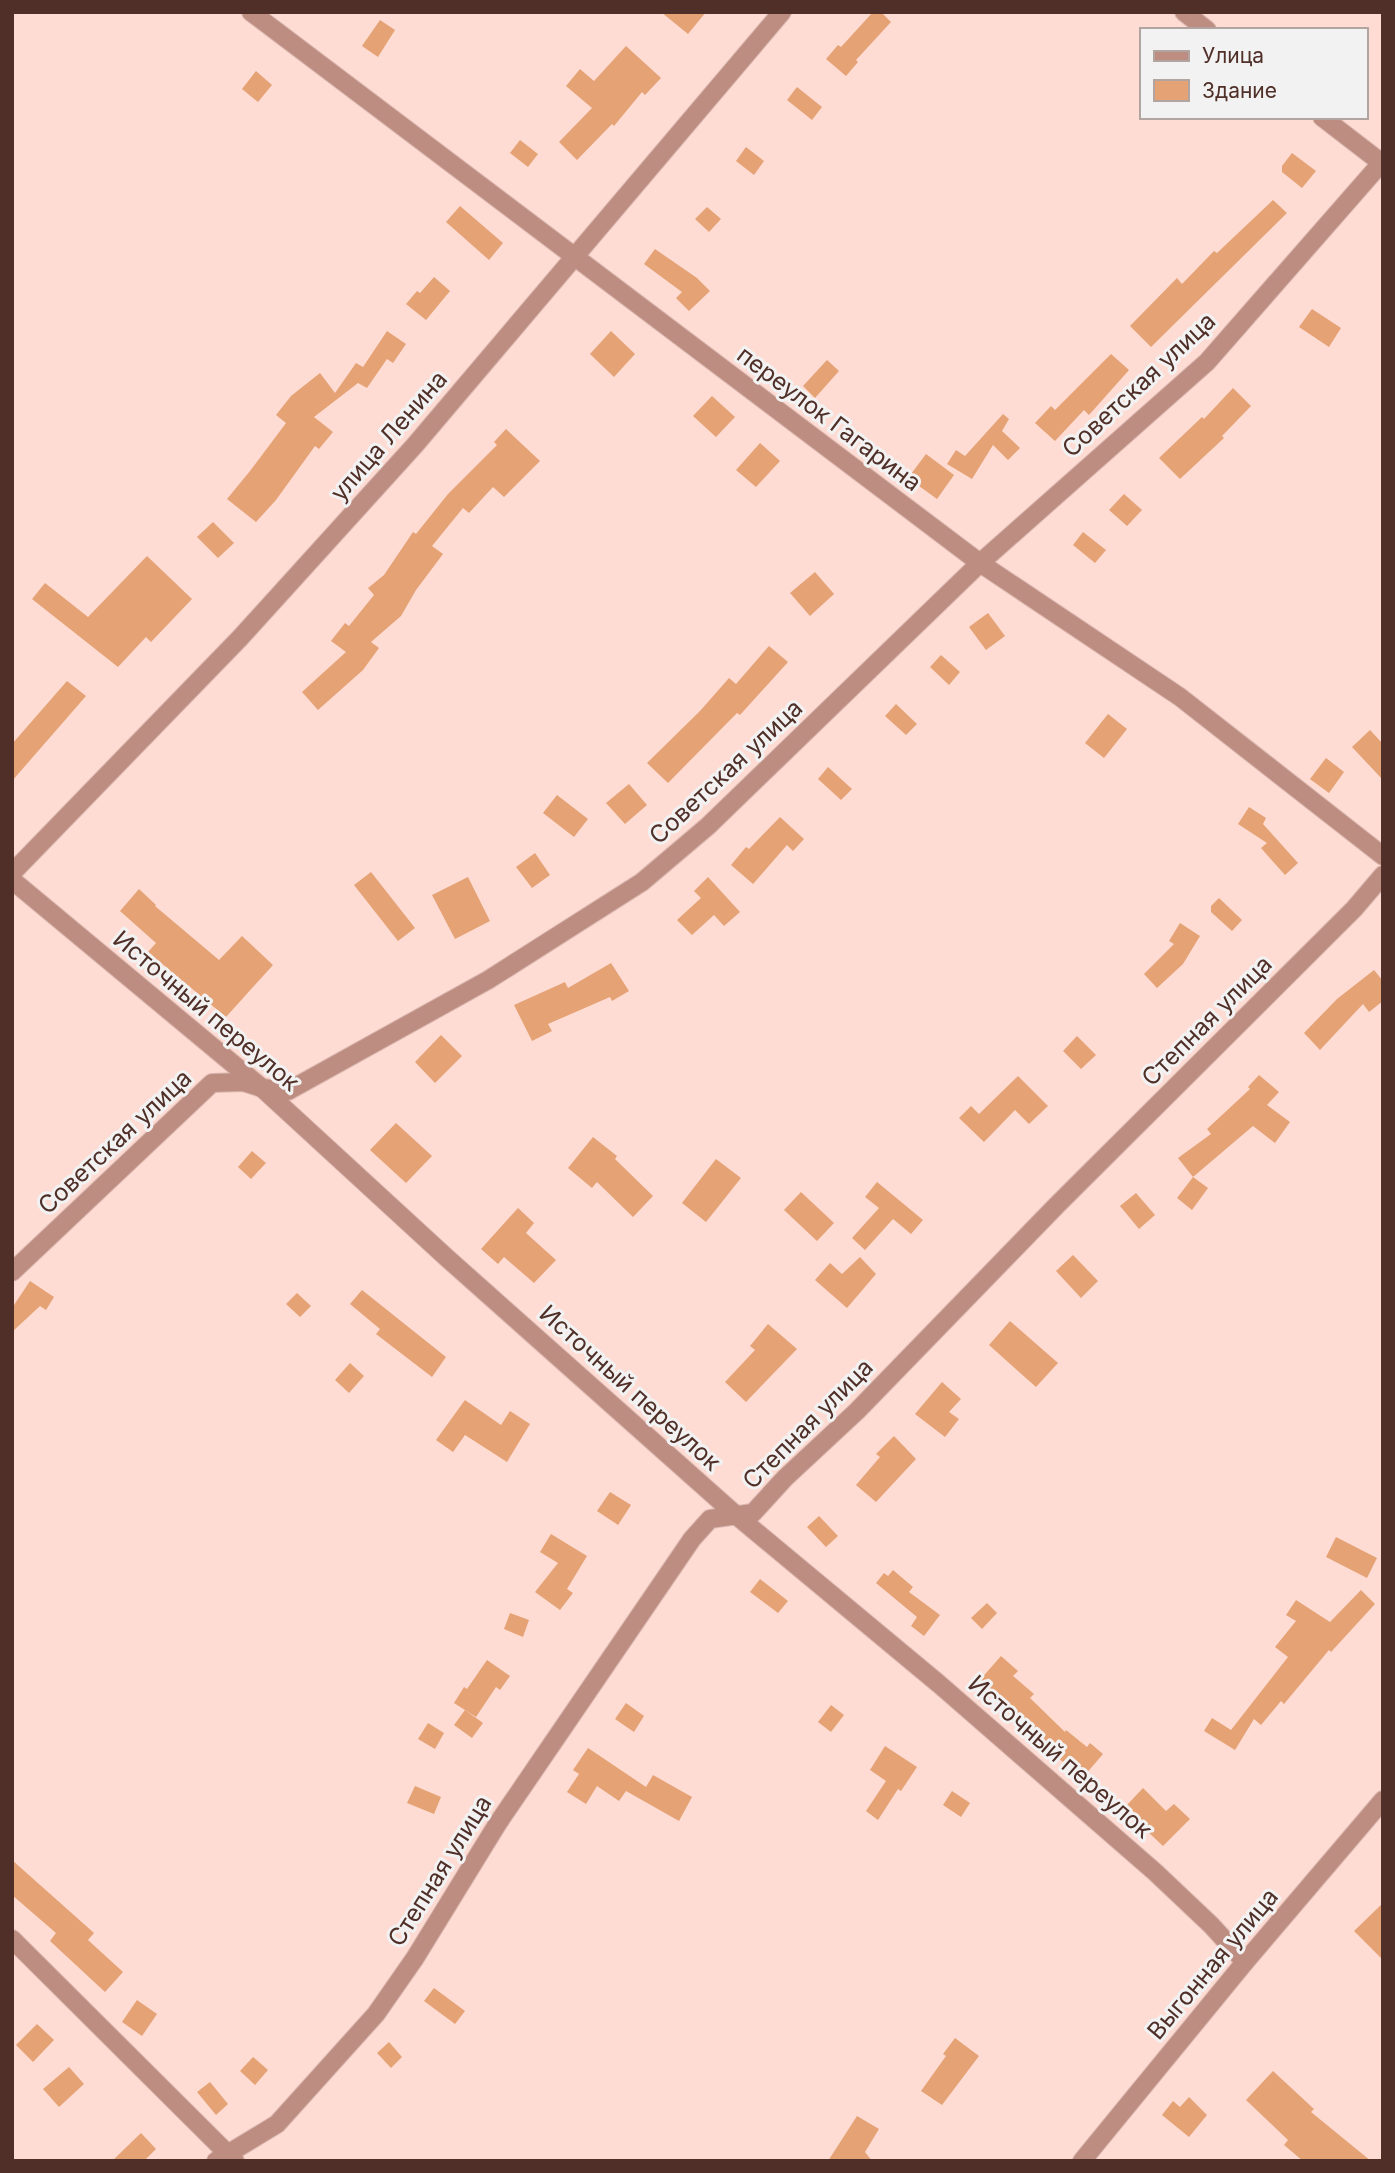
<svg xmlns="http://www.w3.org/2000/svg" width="1395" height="2173" font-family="Inter,sans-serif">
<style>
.building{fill:#e5a275}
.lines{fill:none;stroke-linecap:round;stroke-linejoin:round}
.minor-casing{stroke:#dbb9b1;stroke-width:20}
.minor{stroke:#be8d81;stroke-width:18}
.labels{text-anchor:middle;stroke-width:6;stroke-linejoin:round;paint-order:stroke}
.street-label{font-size:24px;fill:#4f2f27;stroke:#f2f2f2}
</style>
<rect width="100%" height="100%" fill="#fedcd4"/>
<g class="building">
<path d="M661,12H706L688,34Z"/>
<path d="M873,12H881L891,22L856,60L858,62L846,76L826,59L838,45L841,47Z"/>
<path d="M380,20L395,30L378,57L362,46Z"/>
<path d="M626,46L661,78L645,95L642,92L614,126L612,124L577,160L559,142L592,108L566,86L580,69L594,81Z"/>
<path d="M256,71L272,85L258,102L242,89Z"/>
<path d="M797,87L822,107L812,120L787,100Z"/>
<path d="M520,140L538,154L528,167L510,153Z"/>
<path d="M746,147L764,161L754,175L736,161Z"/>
<path d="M1292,153L1316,171L1302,188L1282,172V166Z"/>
<path d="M1273,200L1287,213L1151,347L1130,326L1177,278L1182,284L1214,251L1217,253Z"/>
<path d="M460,206L503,243L489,260L446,222Z"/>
<path d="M707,207L721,219L709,232L695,219Z"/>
<path d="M655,249L697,278L710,291L689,311L676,298L682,292L644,264Z"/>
<path d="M434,277L450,291L426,320L406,304L417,291L420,293Z"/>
<path d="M1312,309L1341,328L1329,347L1299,327Z"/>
<path d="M387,331L406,344L393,363L387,359L367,388L358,383L314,417L333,432L319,449L315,446L276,500L256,522L227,499L250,471L286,423L276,415L291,396L320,373L335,393L356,363L363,367Z"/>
<path d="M611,331L635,354L614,377L590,354Z"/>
<path d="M1111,354L1129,370L1089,415L1084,410L1055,441L1035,423L1051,406L1055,410Z"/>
<path d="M827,360L839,371L815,398L803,386Z"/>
<path d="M1233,388L1251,406L1222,436L1224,438L1180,479L1159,458L1202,417L1204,419Z"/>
<path d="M712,396L735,417L716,437L693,416Z"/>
<path d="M1003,414L1009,419L1002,431L1020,448L1008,460L993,445L972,479L947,464L956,450L965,456Z"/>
<path d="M506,429L540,461L504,497L493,487L469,513L463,508L432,546L443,554L416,590L401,616L371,642L379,648L363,670L318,710L302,692L346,652L331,641L345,623L349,626L374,595L368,588L384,575L413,532L416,534L448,494L497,445L494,442Z"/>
<path d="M760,443L780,461L756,487L736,470Z"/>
<path d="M926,454L954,475L937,499L908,478Z"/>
<path d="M1124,494L1142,510L1127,526L1109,510Z"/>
<path d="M213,522L234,543L218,558L197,537Z"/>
<path d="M1083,532L1106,550L1095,563L1073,545Z"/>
<path d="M147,556L192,599L151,642L146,637L118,667L32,599L45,583L88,617Z"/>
<path d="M815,572L834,594L810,616L790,593Z"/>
<path d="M988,613L1005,636L986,650L969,627Z"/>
<path d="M769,646L788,662L740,715L737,713L668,783L647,763L700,711L729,678L736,684Z"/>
<path d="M941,655L960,672L949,685L930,667Z"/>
<path d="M67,681L86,696L12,781V744Z"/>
<path d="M896,704L917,724L906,735L885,716Z"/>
<path d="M1108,714L1127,729L1104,758L1085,743Z"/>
<path d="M1370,730L1383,744V780L1352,747Z"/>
<path d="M1326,758L1344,772L1329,793L1310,779Z"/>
<path d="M828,767L852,789L841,800L818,779Z"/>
<path d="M629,784L647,805L625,824L606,803Z"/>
<path d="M557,795L588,819L574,837L543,813Z"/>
<path d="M1249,807L1266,818L1263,824L1298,863L1285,875L1261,848L1267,843L1238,824Z"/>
<path d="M780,817L804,839L793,851L787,845L753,884L731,865L746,847L749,849Z"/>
<path d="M535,853L550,875L532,888L516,867Z"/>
<path d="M371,872L415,928L398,941L354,885Z"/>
<path d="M468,877L490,921L455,939L432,895Z"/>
<path d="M708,877L740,912L724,926L714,915L692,935L677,920L701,898L694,891Z"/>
<path d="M139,889L156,905L155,906L219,960L242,936L273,965L226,1017L148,952L156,943L120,911Z"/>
<path d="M1219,898L1242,920L1232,931L1211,912V906Z"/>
<path d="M1180,923L1200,936L1183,964L1157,988L1144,974L1174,944L1169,941Z"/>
<path d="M611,963L629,991L612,1001L610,997L548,1024L552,1031L532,1041L514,1005L565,982L568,988Z"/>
<path d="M1374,970L1383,981V1001L1369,1012L1363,1004L1320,1050L1304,1033L1337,999Z"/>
<path d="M441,1035L462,1056L435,1083L415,1062Z"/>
<path d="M1077,1036L1096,1055L1081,1069L1063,1051Z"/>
<path d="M1259,1075L1279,1092L1267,1105L1290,1122L1275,1143L1253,1126L1193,1177L1178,1158L1211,1134L1207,1129L1250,1089L1248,1087Z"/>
<path d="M1018,1076L1048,1106L1029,1124L1015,1110L984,1142L959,1118L971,1106L979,1114Z"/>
<path d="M396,1123L432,1156L406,1183L370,1150Z"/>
<path d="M593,1137L617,1156L615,1159L653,1196L633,1217L597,1182L592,1188L568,1168Z"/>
<path d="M252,1151L266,1163L251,1179L238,1167Z"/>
<path d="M716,1159L741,1178L706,1222L682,1203Z"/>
<path d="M1193,1177L1208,1188L1192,1210L1177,1198Z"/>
<path d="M877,1182L923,1220L911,1234L893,1219L865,1250L852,1238L879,1208L865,1197Z"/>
<path d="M801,1192L834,1223L817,1241L784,1210Z"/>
<path d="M1136,1193L1155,1215L1139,1229L1120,1206Z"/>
<path d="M518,1208L534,1223L526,1233L556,1260L534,1283L504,1257L498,1264L481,1249Z"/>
<path d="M1073,1255L1098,1281L1081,1298L1056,1271Z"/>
<path d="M860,1257L876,1274L847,1308L815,1280L830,1263L842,1274Z"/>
<path d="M30,1281L54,1297L46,1310L40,1306L12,1332V1308Z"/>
<path d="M362,1290L446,1357L432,1377L376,1334L380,1329L350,1304Z"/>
<path d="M297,1293L311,1306L300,1317L286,1304Z"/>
<path d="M1010,1321L1058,1363L1036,1387L989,1345Z"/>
<path d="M768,1324L797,1349L746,1402L725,1382L755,1350L750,1346Z"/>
<path d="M350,1363L364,1376L349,1393L335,1380Z"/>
<path d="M942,1382L961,1399L949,1412L959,1419L945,1437L915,1414Z"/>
<path d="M465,1400L501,1425L510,1411L530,1424L507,1462L465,1435L453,1452L436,1440Z"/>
<path d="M894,1436L916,1459L876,1502L856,1485L880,1457L876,1454Z"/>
<path d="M610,1492L631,1505L618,1525L597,1511Z"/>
<path d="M819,1516L838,1536L826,1547L807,1527Z"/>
<path d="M551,1534L587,1556L567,1589L573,1593L560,1610L535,1592L558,1563L540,1552Z"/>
<path d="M1336,1537L1377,1558L1367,1578L1326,1557Z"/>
<path d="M893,1570L913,1587L909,1592L940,1615L924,1636L911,1626L917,1617L876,1583L884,1573L888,1576Z"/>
<path d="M760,1579L788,1601L778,1613L750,1592Z"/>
<path d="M1361,1590L1375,1604L1331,1652L1329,1650L1284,1704L1281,1701L1261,1725L1254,1719L1235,1750L1204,1731L1212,1718L1231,1730L1288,1657L1275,1647L1296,1621L1286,1615L1296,1600L1330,1622Z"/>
<path d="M987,1603L997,1613L982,1629L971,1618Z"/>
<path d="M510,1613L529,1620L523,1637L504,1629Z"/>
<path d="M1001,1656L1018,1671L1013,1676L1034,1694L1030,1698L1065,1732L1066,1730L1087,1747L1090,1743L1103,1754L1085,1775L1066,1759L1063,1762L1047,1749L1016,1719L1018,1718L1003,1704L1004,1703L979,1681Z"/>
<path d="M487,1660L510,1676L500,1690L496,1687L476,1717L454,1703L464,1687L467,1689Z"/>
<path d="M626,1703L644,1716L634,1732L615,1719Z"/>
<path d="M831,1705L844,1715L831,1732L818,1722Z"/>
<path d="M465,1710L483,1723L472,1738L454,1725Z"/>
<path d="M428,1723L444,1733L435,1749L418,1739Z"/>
<path d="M885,1746L917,1767L901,1791L898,1789L878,1820L866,1811L886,1781L870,1770Z"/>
<path d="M588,1748L646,1787L653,1775L692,1797L679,1821L626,1791L619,1801L597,1786L586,1804L567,1792L579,1774L573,1770Z"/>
<path d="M415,1786L441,1797L434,1814L407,1803Z"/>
<path d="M1143,1788L1166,1811L1174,1804L1190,1819L1163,1846L1147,1831L1150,1828L1127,1805Z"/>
<path d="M952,1791L970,1803L961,1817L943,1805Z"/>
<path d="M12,1860L94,1933L88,1940L123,1972L105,1992L50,1941L56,1933L12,1895Z"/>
<path d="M1383,1903V1960L1354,1931Z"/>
<path d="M434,1988L465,2011L455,2024L424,2001Z"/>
<path d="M137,2000L157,2014L142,2036L122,2022Z"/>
<path d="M37,2024L54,2040L33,2062L16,2045Z"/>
<path d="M955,2038L979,2056L942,2105L921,2091L946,2056L943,2054Z"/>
<path d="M389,2042L402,2057L391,2068L377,2053Z"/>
<path d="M253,2057L268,2070L255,2085L240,2071Z"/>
<path d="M69,2067L84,2084L59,2107L43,2089Z"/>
<path d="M1273,2071L1314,2109L1311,2112L1371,2161H1303L1284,2145L1288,2140L1246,2100Z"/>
<path d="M210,2082L228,2104L216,2115L197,2092Z"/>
<path d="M1189,2097L1207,2115L1189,2137L1162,2115L1173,2101L1180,2107Z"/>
<path d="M857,2116L879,2129L865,2152L872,2161H828Z"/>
<path d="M141,2133L156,2149L144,2161H112Z"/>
</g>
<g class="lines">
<defs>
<g id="minor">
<path d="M251,12L980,563L1180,697L1383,856"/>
<path d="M1184,12L1207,30"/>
<path d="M1322,117L1383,164"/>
<path d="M12,873L240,638L415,445L782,12"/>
<path d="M12,880L262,1088L447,1258L737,1516L939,1684L1155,1872L1211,1925L1245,1962"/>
<path d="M12,1272L212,1083L243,1082L262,1088L288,1091L488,980L642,882L708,826L980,563L1207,362L1383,161"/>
<path d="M12,1939L235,2161"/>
<path d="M216,2161L277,2124L376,2014L415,1958L498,1823L692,1539L710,1519L753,1513L785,1478L857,1411L1057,1205L1354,909L1383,875"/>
<path d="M1082,2161L1245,1962L1383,1800"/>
</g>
</defs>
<use href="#minor" class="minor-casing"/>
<use href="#minor" class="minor"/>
</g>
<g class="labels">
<g class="street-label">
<text transform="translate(1139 385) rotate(-43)" y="8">Советская улица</text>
<text transform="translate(829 419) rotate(37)" y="8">переулок Гагарина</text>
<text transform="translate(389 436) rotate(-49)" y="8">улица Ленина</text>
<text transform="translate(726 772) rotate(-43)" y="8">Советская улица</text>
<text transform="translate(206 1011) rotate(40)" y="8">Источный переулок</text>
<text transform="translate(1207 1021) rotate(-45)" y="8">Степная улица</text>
<text transform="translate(115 1142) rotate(-43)" y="8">Советская улица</text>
<text transform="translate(630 1388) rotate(42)" y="8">Источный переулок</text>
<text transform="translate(808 1424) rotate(-45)" y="8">Степная улица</text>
<text transform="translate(1060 1757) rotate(41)" y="8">Источный переулок</text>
<text transform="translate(440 1871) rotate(-58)" y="8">Степная улица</text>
<text transform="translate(1213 1964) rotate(-50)" y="8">Выгонная улица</text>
</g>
</g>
<rect width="1395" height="2173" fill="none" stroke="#4f2f27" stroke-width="28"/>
<rect x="1140" y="28" width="228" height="91" fill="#f2f2f2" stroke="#b1a4a1" stroke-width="2"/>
<rect x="1154" y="51" width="35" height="10" fill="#be8d81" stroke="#b1a4a1" stroke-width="2"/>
<text x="1202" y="63" font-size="21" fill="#4f2f27">Улица</text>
<rect x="1154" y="80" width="35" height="21" fill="#e5a275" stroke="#b1a4a1" stroke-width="2"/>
<text x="1202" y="98" font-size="21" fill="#4f2f27">Здание</text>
</svg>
